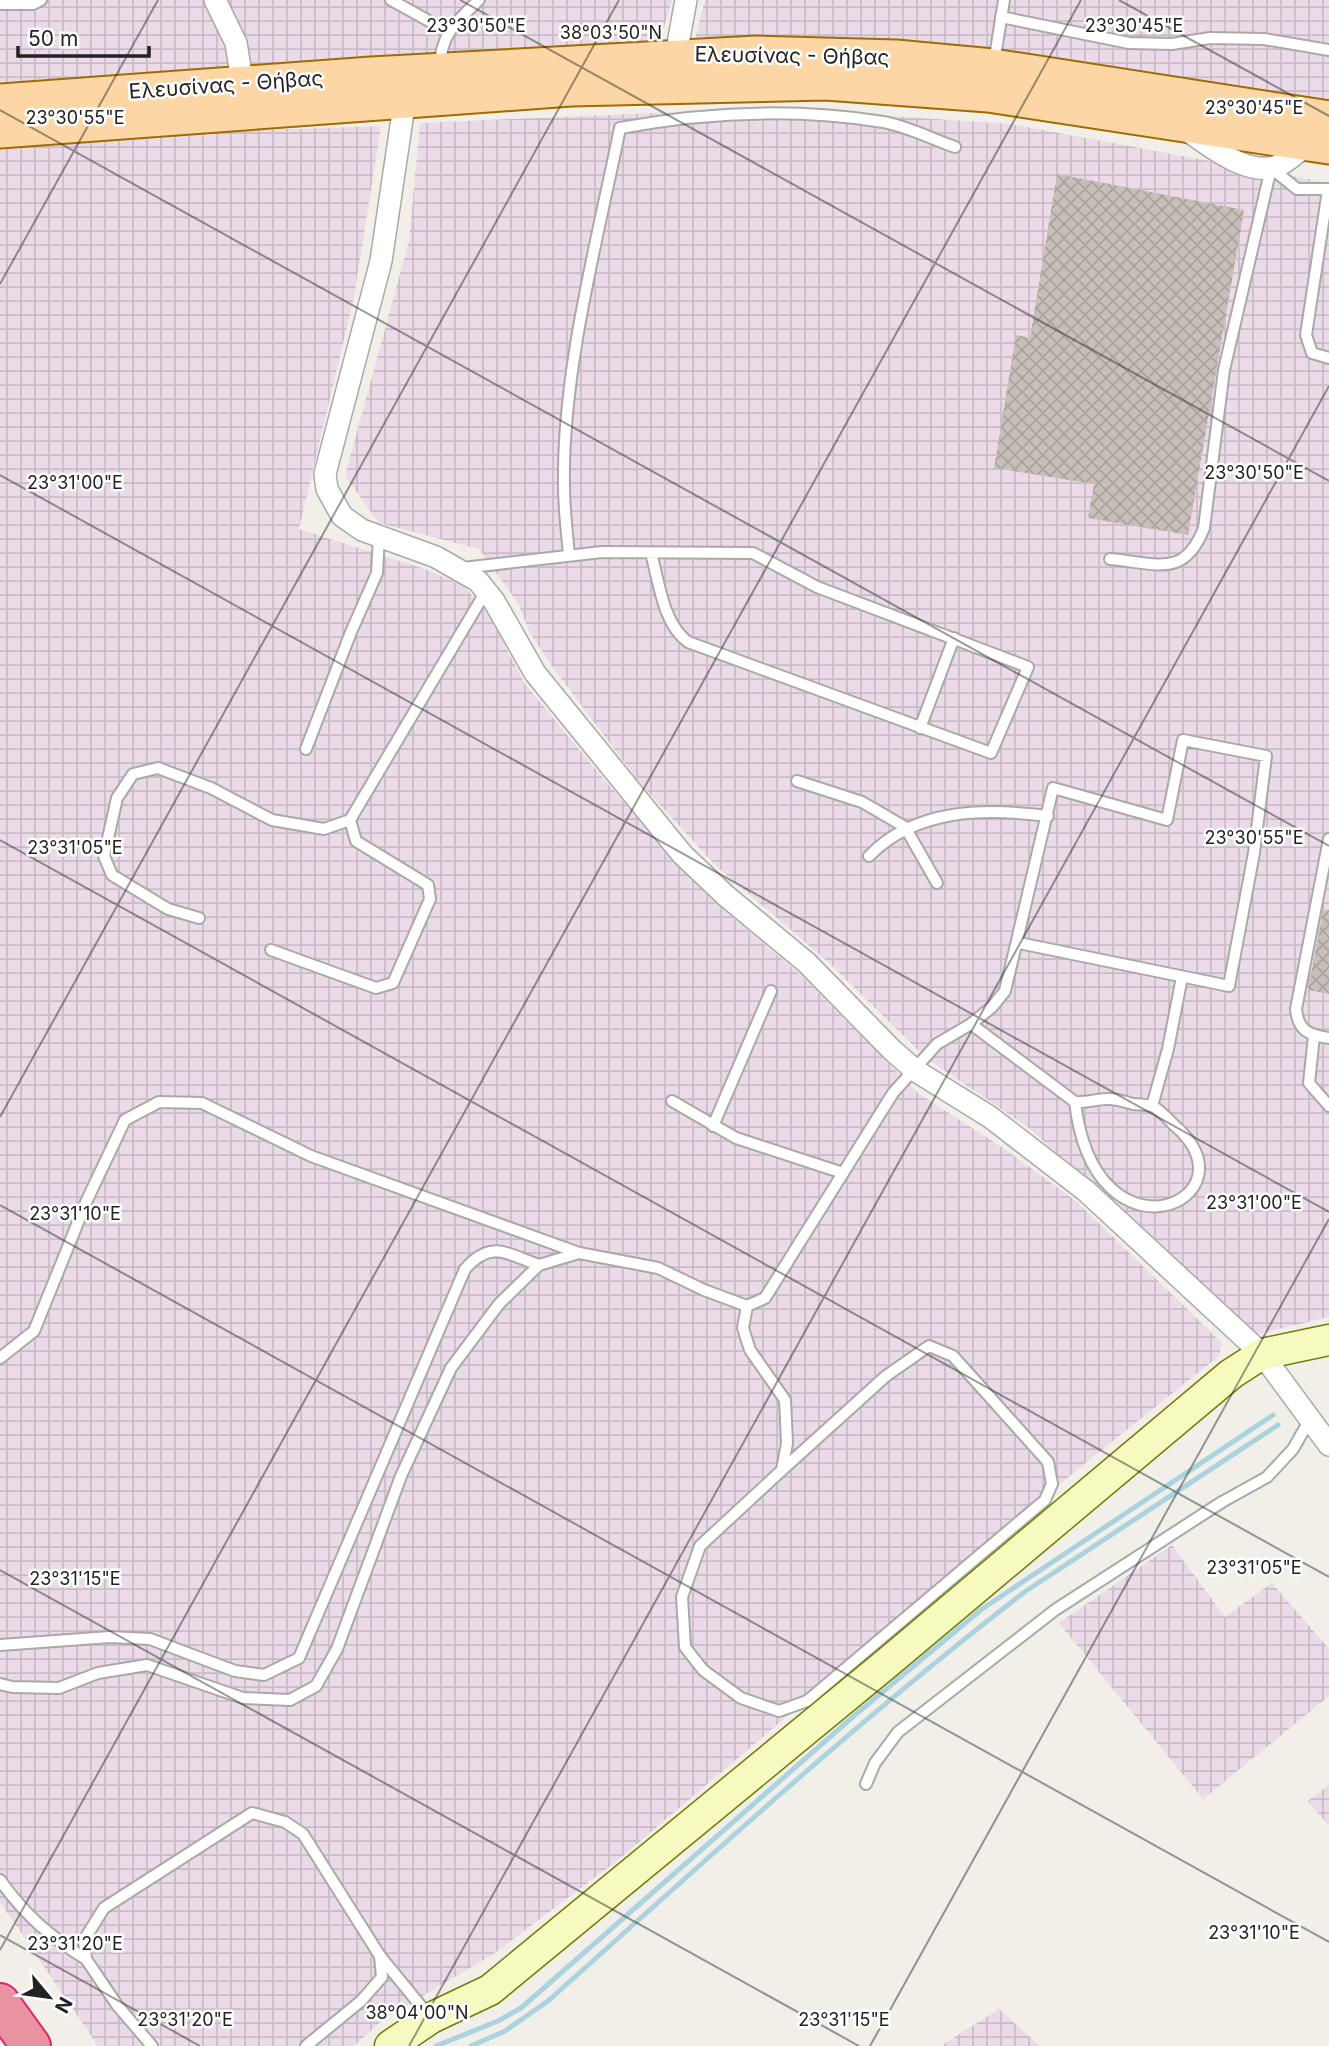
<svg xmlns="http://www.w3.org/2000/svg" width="1329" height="2046" font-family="Inter,sans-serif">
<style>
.industrial{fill:url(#industrial-grid)}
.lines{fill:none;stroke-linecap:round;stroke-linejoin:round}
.stream{stroke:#aad3df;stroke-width:5}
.building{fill:url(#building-cross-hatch)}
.lane-casing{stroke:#a9a9a9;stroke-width:14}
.street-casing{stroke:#a9a9a9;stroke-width:24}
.secondary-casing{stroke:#707d05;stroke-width:33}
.primary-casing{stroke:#a06b00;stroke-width:37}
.highway-casing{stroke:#dc2a67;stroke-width:42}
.lane{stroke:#fff;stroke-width:10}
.street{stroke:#fff;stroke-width:21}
.secondary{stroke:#f7fabf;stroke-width:30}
.primary{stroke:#fcd6a4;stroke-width:33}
.highway{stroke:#e892a2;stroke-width:38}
.ticks{fill:none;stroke:#222;stroke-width:2;stroke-opacity:0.45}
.labels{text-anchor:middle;stroke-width:5;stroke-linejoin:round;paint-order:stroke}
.street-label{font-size:21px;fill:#222;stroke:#fff}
.ticks-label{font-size:18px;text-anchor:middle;fill:#222;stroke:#fff;stroke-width:5;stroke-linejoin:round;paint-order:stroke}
</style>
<defs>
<pattern id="industrial-grid" width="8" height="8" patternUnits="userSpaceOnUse" patternTransform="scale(1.75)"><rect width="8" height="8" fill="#ebdbe8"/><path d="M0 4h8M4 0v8" fill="none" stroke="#c9bcc7"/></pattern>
<pattern id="building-cross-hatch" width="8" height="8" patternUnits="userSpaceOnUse" patternTransform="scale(1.75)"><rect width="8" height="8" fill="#c7bfb8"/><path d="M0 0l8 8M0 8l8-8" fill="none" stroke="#aba49e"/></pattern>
</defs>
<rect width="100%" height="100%" fill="#f2efe9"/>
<g class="industrial">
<path d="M0,0H672L655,58L454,51L0,95Z"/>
<path d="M705,0H1329V101L965,48L692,50Z"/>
<path d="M768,108L1011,124L1329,183V1317L1253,1335L1029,1128L926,1058L828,962L715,865L639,782L554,669L530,633L518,603L479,549L379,523L345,476L409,241L420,123Z"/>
<path d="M381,126L354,297L299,529L428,570L462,585L486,610L525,684L607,783L712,900L801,975L918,1093L1006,1150L1076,1201L1222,1343L1219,1356L1078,1469L618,1860L492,1955L385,2018L354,2046H98L0,1902V145L109,135Z"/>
<path d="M1172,1545L1225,1617L1272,1583L1329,1649V1696L1203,1799L1059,1623Z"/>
<path d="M1329,1785V1826L1308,1801Z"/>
<path d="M999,2009L1040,2046H941Z"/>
</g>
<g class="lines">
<g class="stream">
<path d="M436,2046L498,2021L521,2008L855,1715L982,1609L1273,1415"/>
<path d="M471,2046L505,2031L548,2001C705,1861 859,1719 1026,1591L1278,1425"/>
</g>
</g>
<g class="building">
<path d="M1057,174L1244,210L1188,535L1088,518L1094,484L994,468L1016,335L1030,338Z"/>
<path d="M1323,910H1329V994L1308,990Z"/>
</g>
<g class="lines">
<defs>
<g id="lane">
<path d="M391,0L447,31"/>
<path d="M0,4H33L41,0"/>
<path d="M1001,17L1129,43L1172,44L1210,38L1264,39L1329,50"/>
<path d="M994,63L1004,0"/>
<path d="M440,67C440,35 457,21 479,0"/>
<path d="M1271,168L1297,189H1329"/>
<path d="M1328,190L1306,335L1312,353L1329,358"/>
<path d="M569,555C567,532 564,509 564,486C562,371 597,242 620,128C706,112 796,108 883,122C907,126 932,139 955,147"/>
<path d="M1110,559C1157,563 1184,579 1204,528L1224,370L1271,168"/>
<path d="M463,568L602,552L753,553L817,587L1028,667L991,753L688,642C663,624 659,582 651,553"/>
<path d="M920,728L954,638"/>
<path d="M306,749L351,632L377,573L379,536"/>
<path d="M797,781L862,802L905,827L937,883"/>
<path d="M1329,839L1296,1009C1298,1031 1309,1035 1329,1038"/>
<path d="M869,856C916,808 985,808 1048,816"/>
<path d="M199,918L168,909L112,875L104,856L117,798L133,774L158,768L211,788L272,820L324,829L350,820L486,591"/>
<path d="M271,950L376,988L393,983L430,899L428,885L356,841L350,820"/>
<path d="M971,1024L1075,1102C1086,1103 1096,1099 1107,1099C1116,1098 1124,1102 1133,1104C1140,1105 1148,1104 1154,1107C1161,1111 1168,1119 1174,1125C1261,1198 1095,1274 1075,1102"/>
<path d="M1314,1036L1309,1083L1329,1106"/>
<path d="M672,1101L736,1138L843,1173"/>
<path d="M1152,1106L1168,1049L1182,977"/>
<path d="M713,1126L771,991"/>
<path d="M747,1306L743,1328L750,1350L785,1400L787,1443L782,1470L700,1546L682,1597L685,1647L703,1670L741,1698L779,1711L807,1701L1045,1500L1052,1484L1048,1462L953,1356L929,1346L886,1376L782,1470"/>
<path d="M0,1358L34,1331L87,1200L125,1120L159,1102L202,1103L311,1156L579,1253"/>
<path d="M0,1645L110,1637L150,1639L235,1671L264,1675L299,1658L465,1269C491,1239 507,1254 539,1265"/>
<path d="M0,1684L12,1687L59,1688L98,1673L147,1665L243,1698L290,1700L316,1686L337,1649L401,1476L451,1368L499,1304L539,1265L579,1253L658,1268L704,1290L747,1306L765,1298L893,1093L937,1044L971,1024L992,1007L1005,991L1053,788L1167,820L1183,740L1266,756L1254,853L1229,986L1019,943"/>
<path d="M866,1784L875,1763L898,1732L1055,1610L1222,1502L1267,1477L1293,1449L1309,1421"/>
<path d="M0,1880C24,1914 50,1937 86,1959"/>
<path d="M152,2046L117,2005L86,1959L84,1940L104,1908L252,1813L285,1822L303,1834L380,1956L429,2016"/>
<path d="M306,2046L361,2001L382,1977L380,1956"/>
</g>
<g id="street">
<path d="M215,0L236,43L244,93"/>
<path d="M676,55L686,0"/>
<path d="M406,92L381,261L325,474L327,489L342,516L362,530L436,557L478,581L494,601L535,673L682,854L725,895L807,963L892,1050L916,1071L990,1117L1086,1191L1262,1354L1329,1445"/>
<path d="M1188,131C1210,146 1250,179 1279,165C1291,160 1298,149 1311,145"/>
</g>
<path id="secondary" d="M390,2046L431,2018L490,1990L887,1663L1231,1374L1262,1354L1329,1340"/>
<g id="primary">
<path d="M0,101L371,74L756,53L896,57L993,66L1329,118"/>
<path d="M0,131L571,89L826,83L988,95L1329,147"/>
</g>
<path id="highway" d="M0,2003L31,2046"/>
</defs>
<use href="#lane" class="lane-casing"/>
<use href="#street" class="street-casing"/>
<use href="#secondary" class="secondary-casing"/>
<use href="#primary" class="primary-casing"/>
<use href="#highway" class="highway-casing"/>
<use href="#lane" class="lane"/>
<use href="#street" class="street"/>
<use href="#secondary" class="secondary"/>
<use href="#primary" class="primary"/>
<use href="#highway" class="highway"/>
</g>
<path class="ticks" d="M460,0L1329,481M1119,0L1329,116M0,110L1329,846M0,284L158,0M0,475L1329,1212M0,840L1329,1577M0,1117L619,0M0,1205L1329,1942M0,1570L859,2046M0,1935L200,2046M0,1950L1081,0M409,2046L1329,386M870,2046L1329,1219"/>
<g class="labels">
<g class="street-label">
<text transform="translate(792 56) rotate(1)" y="7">Ελευσίνας - Θήβας</text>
<text transform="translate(226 85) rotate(-4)" y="7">Ελευσίνας - Θήβας</text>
</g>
</g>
<g class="ticks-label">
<text x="476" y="32">23°30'50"E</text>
<text x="1134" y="32">23°30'45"E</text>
<text x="611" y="39">38°03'50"N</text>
<text x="1254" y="114">23°30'45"E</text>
<text x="75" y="124">23°30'55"E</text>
<text x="1254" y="479">23°30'50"E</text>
<text x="75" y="489">23°31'00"E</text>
<text x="1254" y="844">23°30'55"E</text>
<text x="75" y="854">23°31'05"E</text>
<text x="1254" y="1209">23°31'00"E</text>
<text x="75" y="1220">23°31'10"E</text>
<text x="1254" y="1574">23°31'05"E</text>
<text x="75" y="1585">23°31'15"E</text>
<text x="1254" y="1939">23°31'10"E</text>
<text x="75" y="1950">23°31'20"E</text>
<text x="417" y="2019">38°04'00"N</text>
<text x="185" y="2026">23°31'20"E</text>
<text x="844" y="2026">23°31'15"E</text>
</g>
<g transform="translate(49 1997) rotate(119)" stroke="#ffffff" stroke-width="5" paint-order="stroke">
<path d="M0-5L12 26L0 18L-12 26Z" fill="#222222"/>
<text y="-10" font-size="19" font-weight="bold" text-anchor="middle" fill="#222222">N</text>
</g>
<path d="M18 46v10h131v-10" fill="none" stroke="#222222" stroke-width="3.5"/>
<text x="28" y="46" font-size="21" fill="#222222" stroke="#ffffff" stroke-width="5" paint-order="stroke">50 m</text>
</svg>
